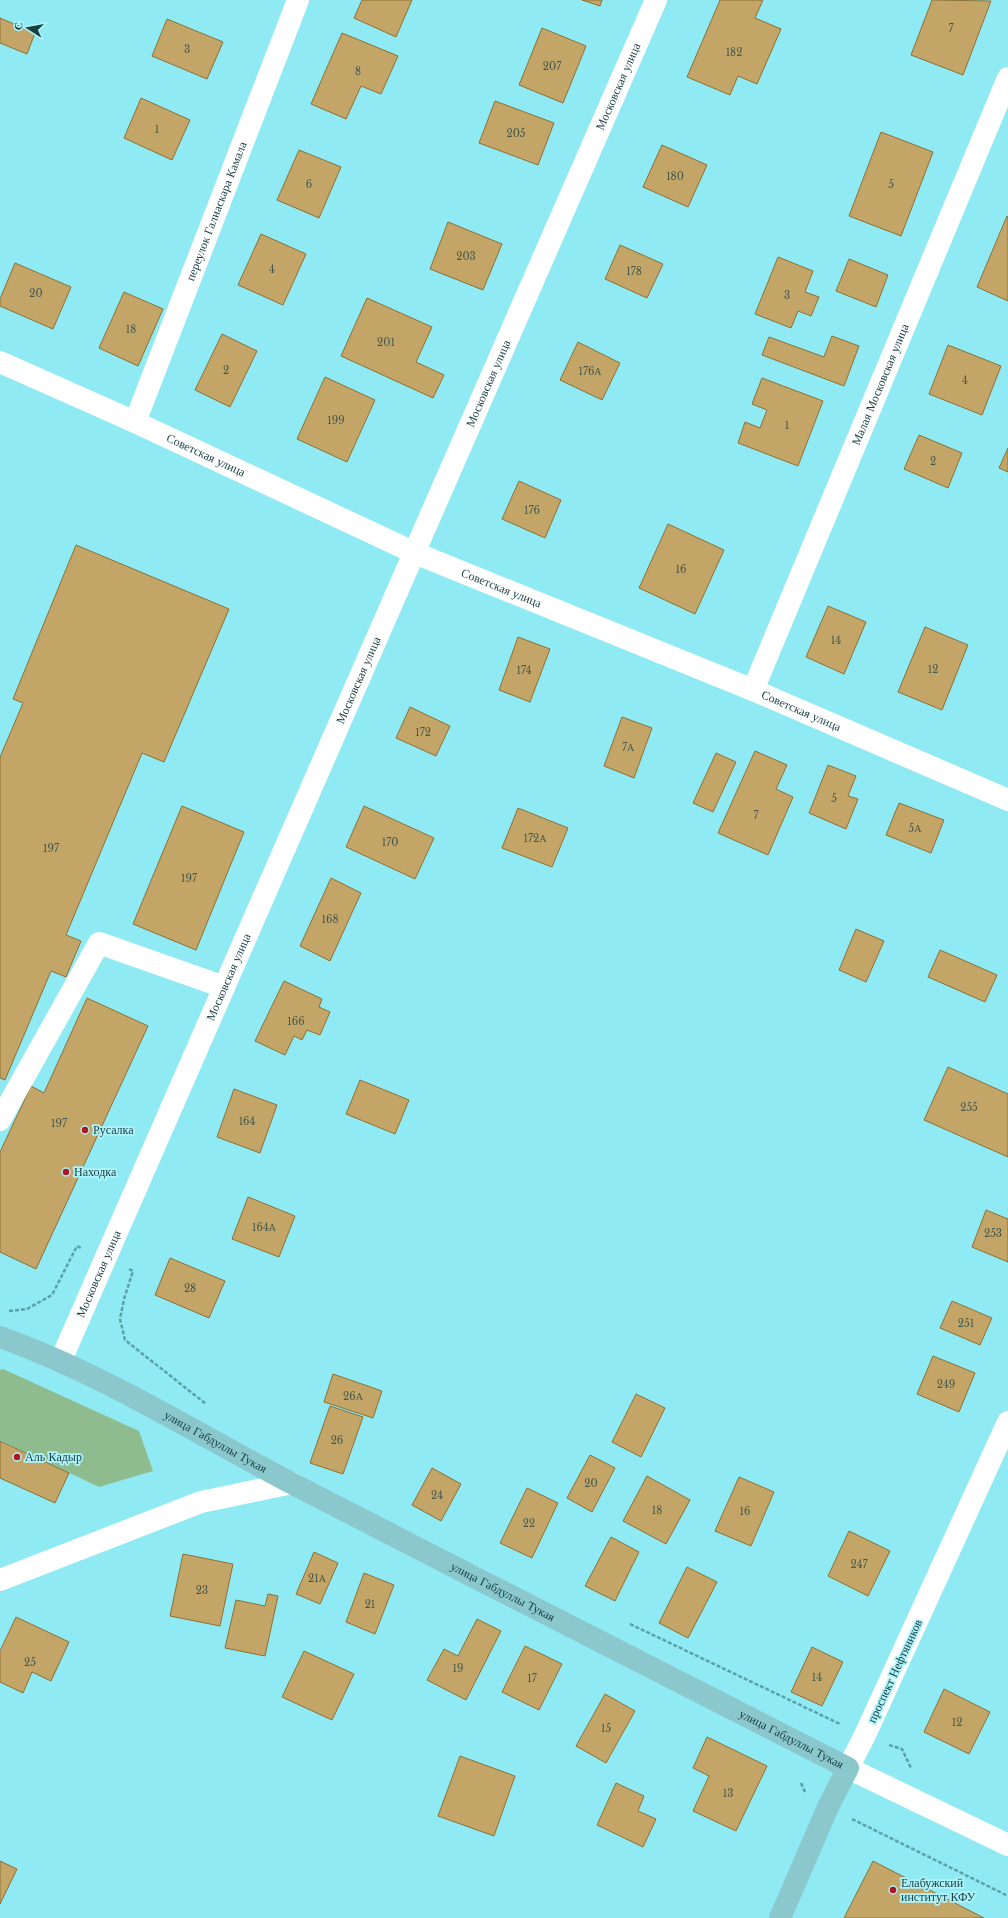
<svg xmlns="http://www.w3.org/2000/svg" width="1008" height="1918" font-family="'Libre Baskerville',serif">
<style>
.green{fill:#8fbc8e}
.building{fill:#c3a568;stroke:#8d7033}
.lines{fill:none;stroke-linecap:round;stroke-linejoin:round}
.path{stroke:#5da1a8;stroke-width:2.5;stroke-dasharray:4 2;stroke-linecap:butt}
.minor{stroke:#fff;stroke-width:22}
.major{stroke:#8bc8ce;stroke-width:22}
.poi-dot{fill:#ab1724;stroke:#aef4fb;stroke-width:1.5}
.labels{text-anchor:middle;stroke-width:3.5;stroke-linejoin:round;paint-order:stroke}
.number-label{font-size:10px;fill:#43584c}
.street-label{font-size:12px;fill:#183e42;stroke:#aef4fb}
.poi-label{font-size:12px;fill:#183e42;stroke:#aef4fb;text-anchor:start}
</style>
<rect width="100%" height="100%" fill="#90eaf3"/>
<path class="green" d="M3,1369L139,1431L153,1471L99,1487L0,1440V1370Z"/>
<g class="building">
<path d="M362,0H412L396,37L354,18Z"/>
<path d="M582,0H602L600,6Z"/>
<path d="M720,0H763L755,18L781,29L757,84L738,76L730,95L687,77Z"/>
<path d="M932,0L991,1L963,75L911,55Z"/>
<path d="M0,18L35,33L27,54L0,43Z"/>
<path d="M167,19L223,42L207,79L152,56Z"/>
<path d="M542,28L586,46L563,103L519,85Z"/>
<path d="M342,33L398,56L381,94L361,86L346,119L311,104Z"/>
<path d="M141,98L190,120L172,160L124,138Z"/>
<path d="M495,101L554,123L538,165L479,143Z"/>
<path d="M881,132L933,152L901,236L849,216Z"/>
<path d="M662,145L707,165L688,207L643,187Z"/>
<path d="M299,150L341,167L319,218L277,200Z"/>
<path d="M1007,216L1008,217V301L977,287Z"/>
<path d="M448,222L502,244L483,290L430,269Z"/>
<path d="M261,234L306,254L283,305L238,285Z"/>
<path d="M620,245L663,264L647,298L605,279Z"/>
<path d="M778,257L813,271L805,292L819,297L811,316L798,311L791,328L755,314Z"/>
<path d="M849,259L888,275L876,307L836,291Z"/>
<path d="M15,263L71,287L53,329L0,306V299Z"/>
<path d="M124,292L163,309L138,366L99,348Z"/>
<path d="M367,298L432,327L416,362L444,375L433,398L341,356Z"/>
<path d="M222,334L257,351L230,407L195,390Z"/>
<path d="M832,336L859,346L844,386L762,355L769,337L824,357Z"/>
<path d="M578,342L620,363L602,400L560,380Z"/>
<path d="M948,345L1001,366L982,415L929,394Z"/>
<path d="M325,377L375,400L347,462L297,439Z"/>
<path d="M762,378L823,401L798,466L738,443L745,422L760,428L767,410L752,404Z"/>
<path d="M919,435L962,453L948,488L904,469Z"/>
<path d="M1008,448V472L999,468Z"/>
<path d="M519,481L561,500L545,538L502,519Z"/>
<path d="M668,524L724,550L695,614L639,588Z"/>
<path d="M76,545L229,609L164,762L142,753L66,935L81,941L66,977L51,971L5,1080L0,1078V757L23,703L13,699Z"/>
<path d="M828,606L866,622L844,674L806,657Z"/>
<path d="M925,627L968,645L942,710L898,692Z"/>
<path d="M518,637L550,649L530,702L499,690Z"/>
<path d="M410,707L450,726L436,756L396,738Z"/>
<path d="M622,717L652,728L634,778L604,766Z"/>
<path d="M755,751L787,765L776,789L793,797L768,855L718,833Z"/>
<path d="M716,753L736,762L713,812L693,803Z"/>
<path d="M828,765L856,776L848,796L858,799L846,829L809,813Z"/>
<path d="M899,803L944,820L931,853L886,835Z"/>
<path d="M182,806L244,832L196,950L133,924Z"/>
<path d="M364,806L434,838L415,879L346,847Z"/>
<path d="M518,808L568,828L552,867L502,848Z"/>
<path d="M331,878L361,893L330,961L300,946Z"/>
<path d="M856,929L884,941L866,982L839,970Z"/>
<path d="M940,950L997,975L985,1002L928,977Z"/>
<path d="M284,981L322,999L319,1007L330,1012L320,1035L307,1030L302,1040L294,1036L285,1055L255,1041Z"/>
<path d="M87,998L148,1026L36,1269L0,1252V1152L31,1086L44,1093Z"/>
<path d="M948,1067L1008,1094V1157L924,1120Z"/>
<path d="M360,1080L409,1100L395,1134L346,1114Z"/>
<path d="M234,1089L277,1105L260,1153L217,1137Z"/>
<path d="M248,1197L295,1216L279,1257L232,1239Z"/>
<path d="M986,1210L1008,1219V1262L972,1247Z"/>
<path d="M170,1258L225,1281L209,1318L155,1295Z"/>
<path d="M952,1301L992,1318L980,1345L940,1328Z"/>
<path d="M933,1356L975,1373L959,1412L917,1394Z"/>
<path d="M333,1374L382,1391L373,1418L324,1402Z"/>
<path d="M636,1394L665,1408L641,1457L612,1442Z"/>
<path d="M330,1406L363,1417L343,1474L310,1463Z"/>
<path d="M0,1441L69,1473L55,1503L0,1478Z"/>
<path d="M590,1455L615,1468L592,1512L567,1498Z"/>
<path d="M432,1468L461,1484L441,1521L412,1505Z"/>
<path d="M647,1476L690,1500L666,1544L623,1521Z"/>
<path d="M739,1477L774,1492L751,1546L715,1531Z"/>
<path d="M527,1488L558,1503L532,1558L500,1543Z"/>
<path d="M849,1531L890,1551L868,1596L828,1576Z"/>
<path d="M611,1537L639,1552L615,1601L585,1586Z"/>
<path d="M314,1552L338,1563L320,1604L296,1594Z"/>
<path d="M183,1554L233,1564L220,1626L170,1616Z"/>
<path d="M687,1567L717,1582L688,1638L659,1623Z"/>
<path d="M364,1573L394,1585L375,1634L346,1622Z"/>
<path d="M268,1594L278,1596L265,1656L225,1648L236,1600L265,1606Z"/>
<path d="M16,1617L69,1642L51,1681L32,1672L23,1693L0,1682V1651Z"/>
<path d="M477,1619L501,1631L466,1700L427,1680L444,1649L458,1656Z"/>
<path d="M525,1646L562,1664L539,1710L502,1692Z"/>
<path d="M812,1647L843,1662L822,1706L791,1692Z"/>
<path d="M304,1651L354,1674L332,1720L282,1697Z"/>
<path d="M944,1689L990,1712L969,1754L924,1732Z"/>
<path d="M605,1694L635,1711L606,1763L576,1746Z"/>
<path d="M707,1737L767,1766L736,1831L693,1811L709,1776L693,1768Z"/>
<path d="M460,1756L515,1776L494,1836L438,1816Z"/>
<path d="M616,1783L644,1796L638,1811L656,1819L643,1847L597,1825Z"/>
<path d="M0,1861L17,1869L0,1904Z"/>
<path d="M873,1861L984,1918H844Z"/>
</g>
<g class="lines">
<g class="path">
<path d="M129,1269L133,1271L124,1299L120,1319L125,1340L206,1404"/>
<path d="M9,1311L27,1309L52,1295L77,1246L81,1248"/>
<path d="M630,1624L840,1724"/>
<path d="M889,1745L902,1749L911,1768"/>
<path d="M801,1783L805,1792"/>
<path d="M852,1819L1008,1896"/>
</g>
<g class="minor">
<path id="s1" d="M0,362L135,422L415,553L753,690L1008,800"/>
<path id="s2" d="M135,422L298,0"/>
<path id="s3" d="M753,690L1008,78"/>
<path d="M0,1120L99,943L224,987"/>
<path id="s4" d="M61,1360L656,0"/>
<path d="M1008,1422L865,1735L848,1768L1008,1845"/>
<path d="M0,1580L201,1502L292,1483"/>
</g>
<path class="major" id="s5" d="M0,1337C104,1374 197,1434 295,1485C479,1580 664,1674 848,1768L828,1807L780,1918"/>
</g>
<g class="poi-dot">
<circle cx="85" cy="1130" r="4"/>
<circle cx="66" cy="1172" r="4"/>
<circle cx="17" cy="1457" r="4"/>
<circle cx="893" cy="1890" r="4"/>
</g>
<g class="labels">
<g class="number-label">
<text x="951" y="32">7</text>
<text x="187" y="53">3</text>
<text x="734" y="56">182</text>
<text x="552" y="70">207</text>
<text x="358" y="75">8</text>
<text x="157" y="133">1</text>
<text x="516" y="137">205</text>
<text x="675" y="180">180</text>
<text x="309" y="188">6</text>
<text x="891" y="188">5</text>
<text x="466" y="260">203</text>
<text x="272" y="273">4</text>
<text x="634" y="275">178</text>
<text x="36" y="297">20</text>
<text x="787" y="299">3</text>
<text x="131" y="333">18</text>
<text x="386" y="346">201</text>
<text x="226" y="374">2</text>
<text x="590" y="375">176А</text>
<text x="965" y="384">4</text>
<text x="336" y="424">199</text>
<text x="787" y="429">1</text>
<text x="933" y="465">2</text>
<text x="532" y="514">176</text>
<text x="681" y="573">16</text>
<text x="836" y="644">14</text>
<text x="933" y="673">12</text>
<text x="524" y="674">174</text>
<text x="423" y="736">172</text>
<text x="628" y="751">7А</text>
<text x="834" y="802">5</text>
<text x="756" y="819">7</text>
<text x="915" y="832">5А</text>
<text x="535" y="842">172А</text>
<text x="390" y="846">170</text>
<text x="51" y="852">197</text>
<text x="189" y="882">197</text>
<text x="330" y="923">168</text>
<text x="296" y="1025">166</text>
<text x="969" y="1111">255</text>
<text x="247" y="1125">164</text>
<text x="59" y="1127">197</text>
<text x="264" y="1231">164А</text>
<text x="993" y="1237">253</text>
<text x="190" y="1292">28</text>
<text x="966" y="1327">251</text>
<text x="946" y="1388">249</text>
<text x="353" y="1400">26А</text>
<text x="337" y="1444">26</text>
<text x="591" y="1487">20</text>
<text x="437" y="1499">24</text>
<text x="657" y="1514">18</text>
<text x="745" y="1515">16</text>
<text x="529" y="1527">22</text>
<text x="859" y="1568">247</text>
<text x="317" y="1582">21А</text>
<text x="202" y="1594">23</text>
<text x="370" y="1608">21</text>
<text x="30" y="1666">25</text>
<text x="458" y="1672">19</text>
<text x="817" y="1681">14</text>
<text x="532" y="1682">17</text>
<text x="957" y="1726">12</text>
<text x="606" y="1732">15</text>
<text x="728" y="1797">13</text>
</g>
<g class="street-label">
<text dy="4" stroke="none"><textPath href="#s4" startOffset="1390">Московская улица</textPath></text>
<text dy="4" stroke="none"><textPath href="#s2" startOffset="226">переулок Галиаскара Камала</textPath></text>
<text dy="4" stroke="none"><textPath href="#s4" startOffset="1066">Московская улица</textPath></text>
<text dy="4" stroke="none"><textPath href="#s3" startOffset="331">Малая Московская улица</textPath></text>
<text dy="4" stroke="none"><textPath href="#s1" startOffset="226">Советская улица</textPath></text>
<text dy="4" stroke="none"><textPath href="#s1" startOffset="550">Советская улица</textPath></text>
<text dy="4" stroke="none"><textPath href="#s4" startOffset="742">Московская улица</textPath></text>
<text dy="4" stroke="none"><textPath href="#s1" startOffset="874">Советская улица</textPath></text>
<text dy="4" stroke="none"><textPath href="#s4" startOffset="418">Московская улица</textPath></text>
<text dy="4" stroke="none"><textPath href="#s4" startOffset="94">Московская улица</textPath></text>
<text dy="4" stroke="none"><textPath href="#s5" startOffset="240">улица Габдуллы Тукая</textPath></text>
<text dy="4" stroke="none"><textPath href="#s5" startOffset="564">улица Габдуллы Тукая</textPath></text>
<text transform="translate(895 1671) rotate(-65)" y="4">проспект Нефтяников</text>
<text dy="4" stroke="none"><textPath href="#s5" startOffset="888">улица Габдуллы Тукая</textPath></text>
</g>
<g class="poi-label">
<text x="93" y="1134">Русалка</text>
<text x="74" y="1176">Находка</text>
<text x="25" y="1461">Аль Кадыр</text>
<text x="901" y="1887">Елабужский<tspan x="901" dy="14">институт КФУ</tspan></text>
</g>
</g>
<g transform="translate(28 28) rotate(281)" stroke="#aef4fb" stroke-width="3" paint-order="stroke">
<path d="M0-3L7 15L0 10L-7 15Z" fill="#183e42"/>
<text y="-6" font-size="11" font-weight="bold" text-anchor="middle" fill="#183e42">С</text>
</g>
</svg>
